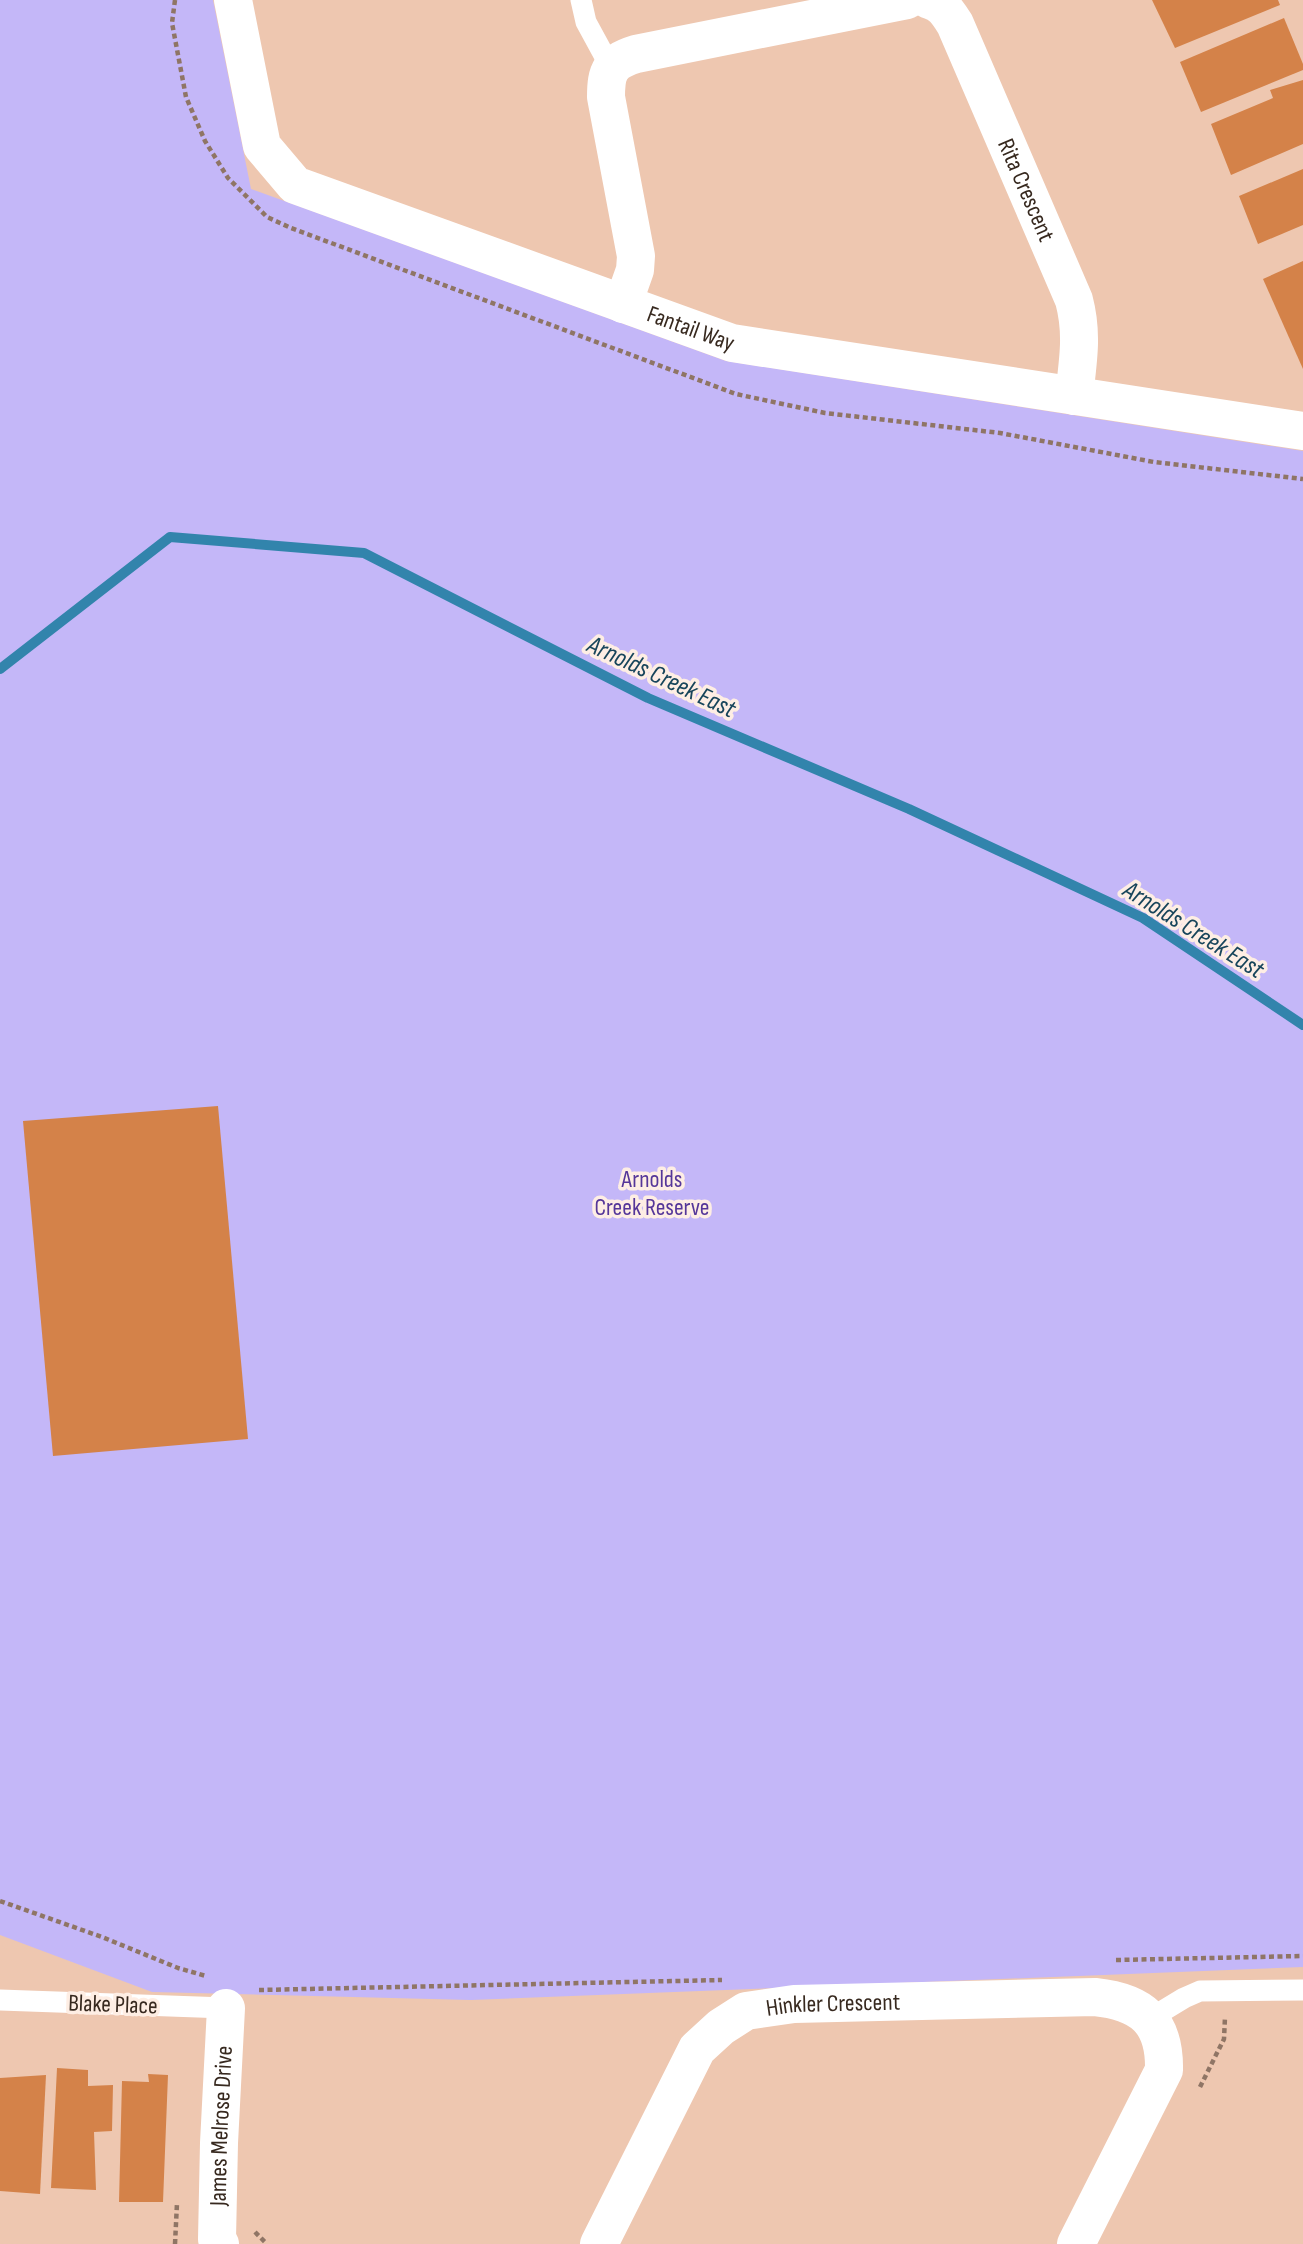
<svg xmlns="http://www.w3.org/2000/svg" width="1303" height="2244" font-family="'Sofia Sans Condensed',sans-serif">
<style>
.green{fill:#c4b7f8}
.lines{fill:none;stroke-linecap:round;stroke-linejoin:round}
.stream{stroke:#3284ac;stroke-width:10}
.building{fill:#d48249}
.path{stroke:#8f7565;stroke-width:4.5;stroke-dasharray:5 3.5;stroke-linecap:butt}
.service{stroke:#fff;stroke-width:21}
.minor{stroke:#fff;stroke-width:38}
.labels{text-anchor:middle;stroke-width:7;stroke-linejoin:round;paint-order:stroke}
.street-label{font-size:24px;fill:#37291f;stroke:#feeee4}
.park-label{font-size:24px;fill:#553699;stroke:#feeee4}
.water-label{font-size:26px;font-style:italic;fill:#18455b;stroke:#feeee4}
</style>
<rect width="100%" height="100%" fill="#eec7b0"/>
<path class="green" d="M0,0H213L251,189L726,361L1303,451V1967L471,2000L152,1992L0,1935Z"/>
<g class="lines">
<path class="stream" d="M0,669L170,537L364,553L648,698L909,809L1143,918L1303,1025"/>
</g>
<g class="building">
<path d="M1152,0H1278L1280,5L1175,48Z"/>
<path d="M1284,18L1303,64V70L1201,112L1180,62Z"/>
<path d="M1303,80V144L1231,175L1211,124L1273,98L1270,90Z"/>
<path d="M1303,169V225L1258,244L1239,196Z"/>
<path d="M1303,261V369L1263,279Z"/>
<path d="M218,1106L248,1439L53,1456L23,1121Z"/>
<path d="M57,2068L88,2070V2086L113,2085L112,2131L94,2132L96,2190L51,2188Z"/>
<path d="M148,2074L168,2075L163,2202H119L122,2081L149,2082Z"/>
<path d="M46,2075L40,2194L0,2191V2078Z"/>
</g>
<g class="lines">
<g class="path">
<path d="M175,0L172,23L186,97L205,141L228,178L267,217L291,228L736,394L825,413L1000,433L1154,462L1303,479"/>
<path d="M0,1901L102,1937L178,1968L206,1976"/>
<path d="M1116,1960L1303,1956"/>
<path d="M259,1990L722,1980"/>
<path d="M1200,2087L1224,2039L1225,2017"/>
<path d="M255,2232L267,2244"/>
<path d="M175,2244L177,2203"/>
</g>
<g class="service">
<path d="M581,0L586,22L611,68"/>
<path d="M0,2000L226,2008"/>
<path d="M1151,2018L1184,1998L1200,1991L1303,1990"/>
</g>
<g class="minor">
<path id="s1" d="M233,0L262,146L295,185L732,343L1303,431"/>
<path id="s2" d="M929,0C942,3 948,13 955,24L1074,300C1083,334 1078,361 1074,396"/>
<path d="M623,304L635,270L636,256L606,97C606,71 610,62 636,54L907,0"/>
<path id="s3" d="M220,2244L217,2239L219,2143L226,2008"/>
<path id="s4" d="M599,2244L697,2049L721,2027L746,2011L794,2004L1095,1997C1142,2002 1165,2021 1164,2070L1076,2244"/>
</g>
</g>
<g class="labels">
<g class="street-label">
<text dy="8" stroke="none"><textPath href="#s2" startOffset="217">Rita Crescent</textPath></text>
<text dy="8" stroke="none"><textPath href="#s1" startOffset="621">Fantail Way</textPath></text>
<text transform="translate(113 2004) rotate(2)" y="8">Blake Place</text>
<text dy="8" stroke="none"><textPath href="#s4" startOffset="368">Hinkler Crescent</textPath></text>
<text dy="8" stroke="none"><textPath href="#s3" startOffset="119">James Melrose Drive</textPath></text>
</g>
<g class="park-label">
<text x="652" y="1187">Arnolds<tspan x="652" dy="28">Creek Reserve</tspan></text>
</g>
<g class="water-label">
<text transform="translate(662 676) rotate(25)" y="9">Arnolds Creek East</text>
<text transform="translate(1194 929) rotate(32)" y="9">Arnolds Creek East</text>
</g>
</g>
</svg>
